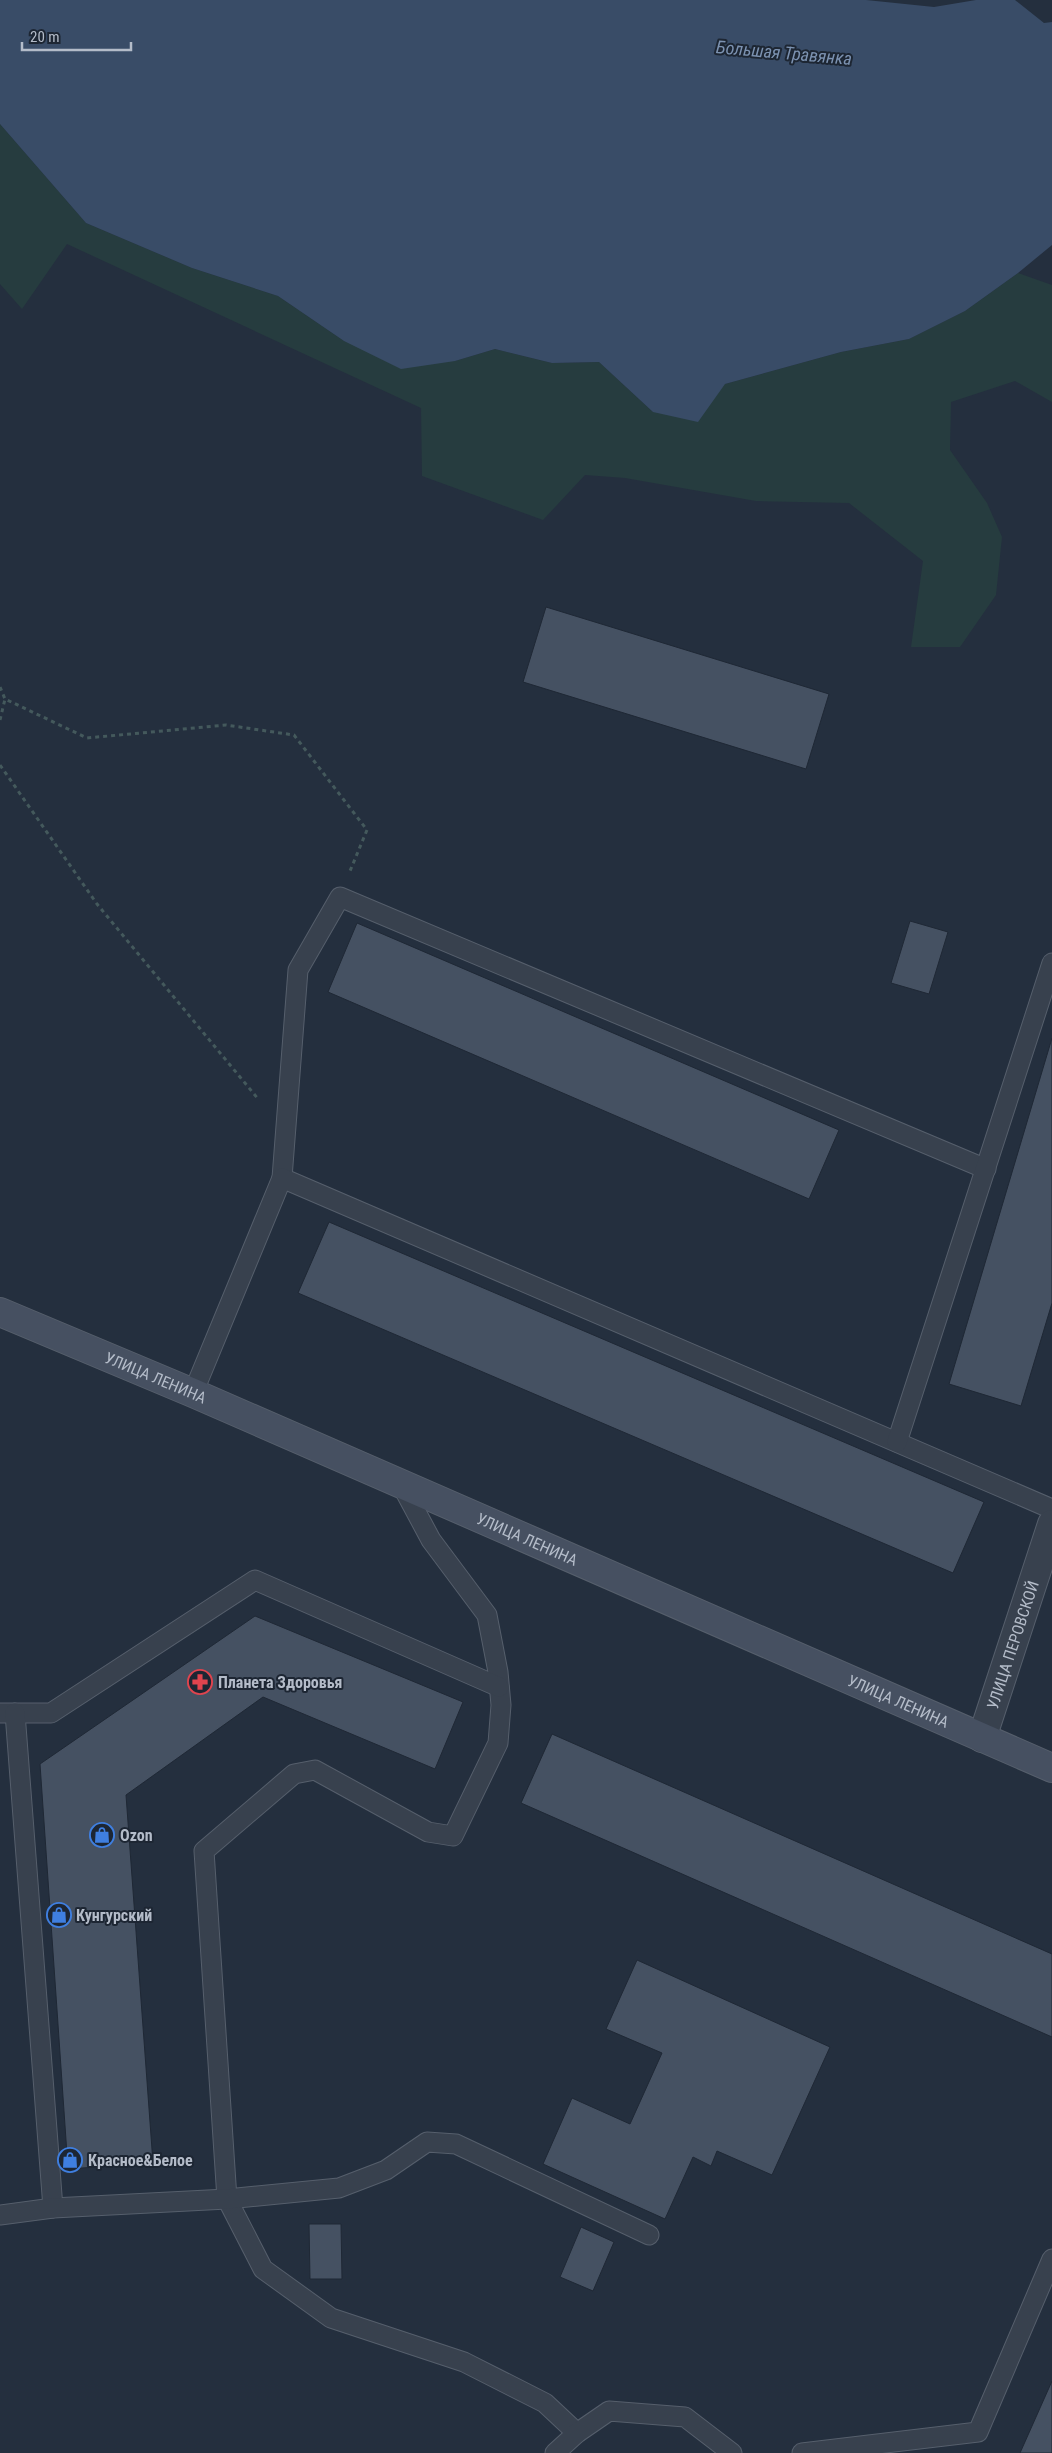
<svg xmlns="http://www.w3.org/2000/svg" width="1052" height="2453" font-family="'Roboto Condensed',sans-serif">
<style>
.green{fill:#263c3f}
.water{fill:#394c67}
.building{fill:#455162;stroke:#1f2835}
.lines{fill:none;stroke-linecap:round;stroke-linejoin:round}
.lane-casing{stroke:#565f6c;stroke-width:21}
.street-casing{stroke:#565f6c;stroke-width:30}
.secondary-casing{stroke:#565f6c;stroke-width:30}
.path{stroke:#44595c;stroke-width:3;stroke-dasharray:4 4;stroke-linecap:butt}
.lane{stroke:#38414e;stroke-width:19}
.street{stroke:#38414e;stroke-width:28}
.secondary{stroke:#465061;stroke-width:28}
.labels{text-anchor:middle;stroke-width:4;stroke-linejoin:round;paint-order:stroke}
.street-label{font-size:16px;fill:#b4bcc9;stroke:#1d2633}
.poi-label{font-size:16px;font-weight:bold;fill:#b4bcc9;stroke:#1d2633;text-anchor:start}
.water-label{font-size:18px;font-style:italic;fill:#7c92b1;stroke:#1d2633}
</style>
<rect width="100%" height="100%" fill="#242f3e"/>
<path class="green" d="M0,124L86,223L192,268L278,296L344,341L455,361L495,349L552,363L599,362L653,412L725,384L841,352L909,339L965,311L1018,273L1052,285V402L1015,381L951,402L950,450L987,503L1002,537L996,595L960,647H911L923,561L849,503L756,501L625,478L585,475L543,520L422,476L421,408L67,244L22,309L0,284Z"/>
<path class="water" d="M0,0H866L934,7L976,0H1015L1044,23L1052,22V245L1018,273L965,311L909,339L841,352L725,384L698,422L653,412L599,362L552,363L495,349L455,361L401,369L344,341L278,296L192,268L86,223L0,124Z"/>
<g class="building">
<path d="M546,607L829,694L806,769L523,682Z"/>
<path d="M910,921L948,932L929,994L891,983Z"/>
<path d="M357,923L839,1130L809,1199L328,992Z"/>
<path d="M1052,1038V1303L1021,1406L949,1384Z"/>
<path d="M329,1222L984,1502L953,1573L298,1293Z"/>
<path d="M255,1616L463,1702L435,1769L263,1697L126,1795L153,2163L68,2169L40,1764Z"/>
<path d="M552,1734L1052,1954V2037L521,1803Z"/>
<path d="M637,1960L830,2047L772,2175L717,2151L711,2166L693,2157L665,2219L543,2164L572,2098L630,2124L662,2053L606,2029Z"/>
<path d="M309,2224H341L342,2279H310Z"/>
<path d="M581,2227L614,2242L593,2291L560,2277Z"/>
<path d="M1052,2381V2453H1020Z"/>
</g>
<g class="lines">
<defs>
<g id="lane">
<path d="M282,1178L298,970L340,897L986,1169"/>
<path d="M193,1393L282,1178L1052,1509"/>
<path d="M897,1442L1052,963"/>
<path d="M401,1484L431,1540L487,1615L498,1672L501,1705L498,1743L453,1836L428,1832L315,1770L294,1774L204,1851L227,2199L263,2269L331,2318L464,2362L545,2403L577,2433"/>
<path d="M0,1713H51L255,1580L499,1687"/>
<path d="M15,1713L53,2208"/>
<path d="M0,2215L53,2208L227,2199L339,2188L386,2170L427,2142L456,2144L649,2235"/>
<path d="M555,2453L577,2433L609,2411L685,2417L732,2453"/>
<path d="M802,2453L978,2432L1052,2259"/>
</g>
<g id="street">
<path id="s1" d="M982,1738L1052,1524"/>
</g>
<g id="secondary">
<path id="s2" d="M0,1312L193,1393L1052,1768"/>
</g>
</defs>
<use href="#lane" class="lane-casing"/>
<use href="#street" class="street-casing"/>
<use href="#secondary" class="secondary-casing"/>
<g class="path">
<path d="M0,687L5,699L87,738L226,725L294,735L367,830L350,871"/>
<path d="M0,720L5,699"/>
<path d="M0,765L97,904L259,1100"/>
</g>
<use href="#lane" class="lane"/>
<use href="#street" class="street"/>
<use href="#secondary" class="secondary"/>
</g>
<defs>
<symbol id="pharmacy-ring" viewBox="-11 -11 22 22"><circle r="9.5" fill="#1d2633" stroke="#e0444e" stroke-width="1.5"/><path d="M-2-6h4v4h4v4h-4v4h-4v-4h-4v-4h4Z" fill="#e0444e"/></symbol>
<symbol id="shop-ring" viewBox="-11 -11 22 22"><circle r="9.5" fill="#1d2633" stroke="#3f7fe0" stroke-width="1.5"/><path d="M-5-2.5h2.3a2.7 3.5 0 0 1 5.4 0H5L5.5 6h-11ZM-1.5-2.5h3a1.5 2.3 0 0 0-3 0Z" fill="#3f7fe0"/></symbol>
</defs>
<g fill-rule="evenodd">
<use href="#pharmacy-ring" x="186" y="1668" width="28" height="28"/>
<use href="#shop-ring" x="88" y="1821" width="28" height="28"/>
<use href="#shop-ring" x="45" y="1901" width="28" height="28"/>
<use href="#shop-ring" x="56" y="2146" width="28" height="28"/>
</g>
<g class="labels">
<g class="street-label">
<text dy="6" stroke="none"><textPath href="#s2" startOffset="169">УЛИЦА ЛЕНИНА</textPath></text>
<text dy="6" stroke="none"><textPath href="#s2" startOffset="574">УЛИЦА ЛЕНИНА</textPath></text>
<text dy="6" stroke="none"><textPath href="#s1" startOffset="98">УЛИЦА ПЕРОВСКОЙ</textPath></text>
<text dy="6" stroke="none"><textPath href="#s2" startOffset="979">УЛИЦА ЛЕНИНА</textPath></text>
</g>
<g class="poi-label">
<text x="218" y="1688">Планета Здоровья</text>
<text x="120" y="1841">Ozon</text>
<text x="76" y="1921">Кунгурский</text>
<text x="88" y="2166">Красное&amp;Белое</text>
</g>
<g class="water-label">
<text transform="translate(784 53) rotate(5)" y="6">Большая Травянка</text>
</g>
</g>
<path d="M22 42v8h109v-8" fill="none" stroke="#b4bcc9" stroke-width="2.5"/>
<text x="30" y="42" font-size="15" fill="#b4bcc9" stroke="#1d2633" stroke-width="4" paint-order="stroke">20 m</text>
</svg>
